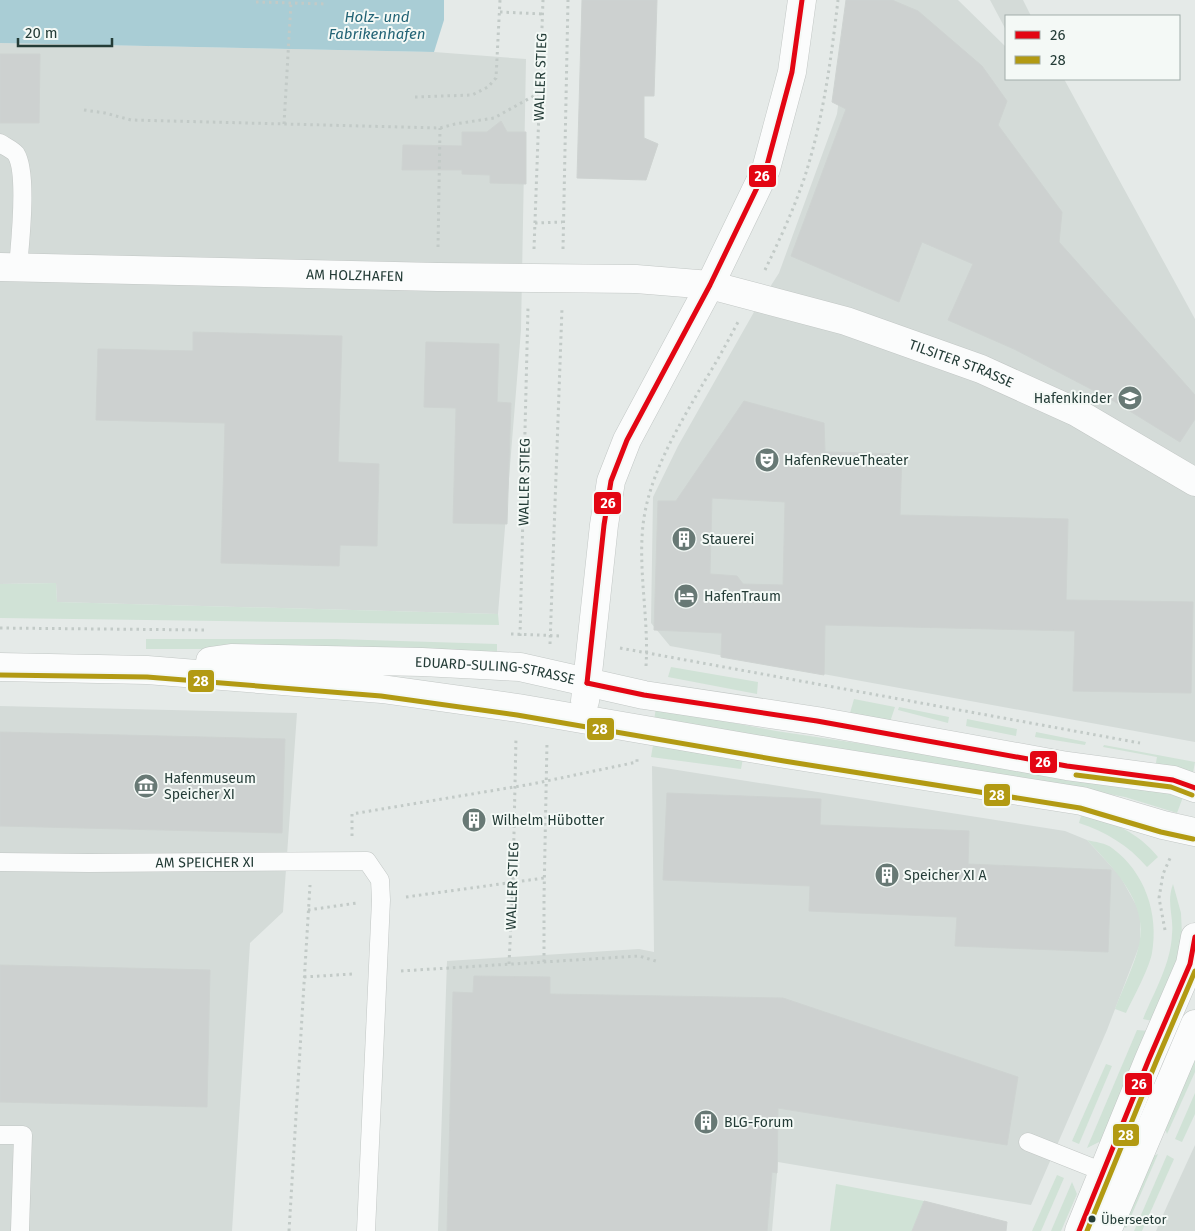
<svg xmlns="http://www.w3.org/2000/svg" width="1195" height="1231" font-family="'Fira Sans',sans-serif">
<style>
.built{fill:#d4dbd8}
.green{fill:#d0e2d6}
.water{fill:#a9cdd5}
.building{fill:#cdd1d0;stroke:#ced3d1;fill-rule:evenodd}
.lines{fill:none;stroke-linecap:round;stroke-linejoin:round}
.service-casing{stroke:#c2c7c5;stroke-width:19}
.minor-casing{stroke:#c2c7c5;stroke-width:29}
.tertiary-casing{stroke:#c2c7c5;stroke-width:29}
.path{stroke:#c2cac7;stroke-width:3;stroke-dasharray:2.5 4;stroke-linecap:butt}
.service{stroke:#fbfcfc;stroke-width:18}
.minor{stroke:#fbfcfc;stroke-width:28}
.tertiary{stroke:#fbfcfc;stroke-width:28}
.bus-1-casing{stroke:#f4f9f6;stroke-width:9}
.bus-2-casing{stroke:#f4f9f6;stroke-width:9}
.bus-1{stroke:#e30613;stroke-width:5}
.bus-2{stroke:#b29a13;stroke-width:5}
.bus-dot{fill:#243c37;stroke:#f4f9f6;stroke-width:2}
.labels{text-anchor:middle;stroke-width:4;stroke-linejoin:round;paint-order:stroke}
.bus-label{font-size:13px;fill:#243c37;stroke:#f4f9f6;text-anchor:start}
.street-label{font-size:14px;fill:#243c37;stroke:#f4f9f6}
.poi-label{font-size:14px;fill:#243c37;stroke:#f4f9f6;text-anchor:start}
.water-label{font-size:15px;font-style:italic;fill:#226375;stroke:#f4f9f6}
.line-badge{stroke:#f4f9f6;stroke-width:2}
.badge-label{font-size:14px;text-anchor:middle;font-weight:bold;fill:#fff}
</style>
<rect width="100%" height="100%" fill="#e5eae8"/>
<g class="built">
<path d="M852,0H958L1006,47V79H1064L1195,319V742L670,646L651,623L653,497L678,446L754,312L779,273L837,114Z"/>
<path d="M990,0H1023L1031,16H1006V30Z"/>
<path d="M0,43L434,52L526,59L521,330L498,614L57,602L56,583L0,584Z"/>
<path d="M0,706L297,713L283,912L250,943L232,1231H0Z"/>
<path d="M652,766L1065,831L1087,840L1120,876L1140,912V944L1107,1030L1031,1205L778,1162L772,1231H438L447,961L639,949L654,952Z"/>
<path d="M1195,1145V1231H1156L1167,1206Z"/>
</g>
<g class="green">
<path d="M56,583L57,602L498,614L499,625L0,618V584Z"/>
<path d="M146,639H336L497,644V654L336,649H146Z"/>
<path d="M671,667L758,682L757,694L668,677Z"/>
<path d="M854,699L895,707L890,722L850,713Z"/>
<path d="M899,707L949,717L948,723L898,710Z"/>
<path d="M656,708L776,731L1152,787L1183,797L1177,813L1125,797L1055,784L653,726Z"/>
<path d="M967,719L1017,729L1016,736L966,726Z"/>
<path d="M1036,732L1086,742L1085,745L1035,737Z"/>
<path d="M653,745L743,758L741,769L651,757Z"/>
<path d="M1104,745L1195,762L1193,773L1155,768L1157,757L1103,747Z"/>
<path d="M1082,812C1112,822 1138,832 1158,857L1147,867C1128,845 1106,832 1079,823Z"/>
<path d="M1087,840C1095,842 1106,843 1112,848C1145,872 1159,914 1152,953C1149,969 1133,998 1126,1013L1115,1009C1122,990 1135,964 1139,945C1149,902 1113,868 1087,840Z"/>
<path d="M1173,884L1181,913L1182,935L1180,956L1152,1021L1143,1019C1154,992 1171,964 1172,934C1174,916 1166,903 1173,884Z"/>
<path d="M1137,1030L1148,1031L1101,1141L1087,1148Z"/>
<path d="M1195,1046V1072L1167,1134L1162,1120Z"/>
<path d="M1106,1064L1112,1066L1079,1144L1072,1141Z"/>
<path d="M1195,1093V1114L1182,1142L1175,1139Z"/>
<path d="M1158,1154L1126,1228L1117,1224L1145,1160Z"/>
<path d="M1167,1155L1174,1159L1142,1231H1134Z"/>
<path d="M1057,1175L1064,1178L1041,1231H1032Z"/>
<path d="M1072,1182L1077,1194L1061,1231H1051Z"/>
<path d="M836,1184L924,1201L912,1231H830Z"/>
</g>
<path class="water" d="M0,0H444V20L434,52L0,43Z"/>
<g class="building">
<path d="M582,0H657L654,96H644V138L658,144L646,180L577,178Z"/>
<path d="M846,0H892L918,11L982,66L1007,101L998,125L1062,212L1059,242L1195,395V419L1180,442L1112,400L1014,349L948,320L973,264L922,242L899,302L791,256L846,109L832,102Z"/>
<path d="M0,54H40L39,123H0Z"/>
<path d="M501,121L507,132H526V184L490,183V175L462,174V170H402L403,145L462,146V132H487Z"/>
<path d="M193,332L342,336L338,462L379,464L377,546L340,545L339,566L221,563L225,423L96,420L98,349L193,351Z"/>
<path d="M426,342L499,344L497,402L511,403L507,524L453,523L456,408L424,407Z"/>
<path d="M744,401L824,423L825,452L902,454L900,515L1068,519L1066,600L1193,602L1191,693L1073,691L1075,631L825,625L824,675L721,657L722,633L654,630L658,501H676ZM712,498L785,502L783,585L743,584L737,576L710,574Z"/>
<path d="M0,732L285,739L282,833L0,826Z"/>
<path d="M667,793L821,799L820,825L969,831L968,864L1111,870L1108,952L955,946L957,917L809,911L810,886L663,880Z"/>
<path d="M0,965L210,970L207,1107L0,1102Z"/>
<path d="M474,976L550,977V994L783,998L1018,1077L1007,1145L778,1108L777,1173L772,1172L767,1231H447L453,992L473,993Z"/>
<path d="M924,1201L1007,1222L1006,1231H912Z"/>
</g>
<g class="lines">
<defs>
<g id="service">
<path d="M0,143C4,146 13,150 16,154C28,173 20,244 18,267"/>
<path id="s1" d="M0,862L89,863L367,861L380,880L381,900L366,1231"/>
<path d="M0,1135H23L20,1230"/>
<path d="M1028,1142L1111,1175"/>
</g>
<g id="minor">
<path id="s2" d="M0,267L438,277L636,279L710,285L846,321L981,369L1076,412L1195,482"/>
</g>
<g id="tertiary">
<path id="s3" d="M210,661L231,658L422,662L520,667L644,695L817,721L1067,766L1173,780L1195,788"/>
<path d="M0,667L147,670L382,689L518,708L785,754L1082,801L1163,825L1195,832"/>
<path d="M585,701L604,525L611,481L627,440L710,285L766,169L792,72L802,0"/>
<path d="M1079,1231L1149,1059L1190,964L1195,937"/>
<path d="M1107,1231L1195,1024"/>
</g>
</defs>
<use href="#service" class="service-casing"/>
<use href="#minor" class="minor-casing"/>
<use href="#tertiary" class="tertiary-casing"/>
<g class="path">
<path d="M256,2L327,4"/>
<path d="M500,12L543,14"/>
<path d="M415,97L472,95L488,87L496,78L500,0"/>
<path d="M84,110L105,113L131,120L440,128L455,124L494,118L539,93"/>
<path d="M284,124L291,3"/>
<path d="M535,223L562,222"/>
<path d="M438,247L440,128"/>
<path d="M534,249L543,0"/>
<path d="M563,249L568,0"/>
<path d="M765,270C779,241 793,211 804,179C823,121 831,60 838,0"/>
<path d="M0,628L205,630"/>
<path d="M511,634L562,636"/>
<path d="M520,636L528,307"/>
<path d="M550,644L562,308"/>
<path d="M620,648L1140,743"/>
<path d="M646,666C649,619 638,572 643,525C649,473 679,426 704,382C716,363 727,343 738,322"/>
<path d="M352,836V814L532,784L637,762V759"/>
<path d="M406,897L544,878"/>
<path d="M308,910L357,903"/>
<path d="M1165,930L1159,898L1163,874L1171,856"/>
<path d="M544,962V898L547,742"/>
<path d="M509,964L513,882L516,737"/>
<path d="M401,971L639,956L659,962"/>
<path d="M304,977L353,974"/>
<path d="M289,1231L310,885"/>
</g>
<use href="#service" class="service"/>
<use href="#minor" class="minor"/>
<use href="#tertiary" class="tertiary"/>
<defs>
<g id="bus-1">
<path d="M587,683L604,525L611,481L627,440L710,285L766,169L792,72L802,0"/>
<path d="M587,683L644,695L817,721L1067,766L1173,780L1195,788"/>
<path d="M1079,1231L1149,1059L1190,964L1195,937"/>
</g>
<g id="bus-2">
<path d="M0,675L147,677L381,696L517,715L784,761L1080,808L1161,832L1193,839"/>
<path d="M1076,775L1171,787L1192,795"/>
<path d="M1087,1231L1156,1062L1195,971"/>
</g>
</defs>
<use href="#bus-1" class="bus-1-casing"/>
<use href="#bus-2" class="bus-2-casing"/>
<use href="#bus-1" class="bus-1"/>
<use href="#bus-2" class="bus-2"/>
</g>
<defs>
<symbol id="school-disc" viewBox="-11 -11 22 22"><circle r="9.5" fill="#687975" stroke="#f4f9f6"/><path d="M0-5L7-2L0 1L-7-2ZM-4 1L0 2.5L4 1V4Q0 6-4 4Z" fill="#fff"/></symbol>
<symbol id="theatre-disc" viewBox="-11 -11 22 22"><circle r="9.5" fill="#687975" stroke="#f4f9f6"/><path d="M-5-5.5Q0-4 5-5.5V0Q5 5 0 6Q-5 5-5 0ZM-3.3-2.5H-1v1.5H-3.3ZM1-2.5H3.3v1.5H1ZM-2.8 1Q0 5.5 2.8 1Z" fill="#fff"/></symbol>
<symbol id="building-disc" viewBox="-11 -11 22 22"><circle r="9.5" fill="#687975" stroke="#f4f9f6"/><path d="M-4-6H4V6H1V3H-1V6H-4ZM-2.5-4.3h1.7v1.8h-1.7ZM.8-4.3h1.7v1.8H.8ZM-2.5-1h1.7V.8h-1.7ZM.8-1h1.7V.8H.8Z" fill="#fff"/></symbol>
<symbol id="hotel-disc" viewBox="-11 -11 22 22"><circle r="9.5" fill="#687975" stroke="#f4f9f6"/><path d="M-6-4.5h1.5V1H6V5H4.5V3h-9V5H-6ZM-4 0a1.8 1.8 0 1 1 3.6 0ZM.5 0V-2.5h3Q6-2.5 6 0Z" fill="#fff"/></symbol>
<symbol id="museum-disc" viewBox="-11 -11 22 22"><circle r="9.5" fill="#687975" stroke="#f4f9f6"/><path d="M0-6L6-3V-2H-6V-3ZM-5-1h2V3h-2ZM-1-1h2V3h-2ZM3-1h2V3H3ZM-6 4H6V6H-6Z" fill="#fff"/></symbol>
</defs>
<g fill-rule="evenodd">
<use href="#school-disc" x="1116" y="384" width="28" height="28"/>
<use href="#theatre-disc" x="753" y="446" width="28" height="28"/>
<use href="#building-disc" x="670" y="525" width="28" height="28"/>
<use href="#hotel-disc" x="672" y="582" width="28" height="28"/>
<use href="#museum-disc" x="132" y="772" width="28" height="28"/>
<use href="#building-disc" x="460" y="806" width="28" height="28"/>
<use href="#building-disc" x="873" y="861" width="28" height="28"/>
<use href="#building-disc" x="692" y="1108" width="28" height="28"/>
</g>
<circle class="bus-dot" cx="1092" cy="1219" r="4.5"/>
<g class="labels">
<g class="bus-label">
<text x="1101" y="1224">Überseetor</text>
</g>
<g class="street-label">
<text transform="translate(540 77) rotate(-88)" y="5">WALLER STIEG</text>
<text dy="5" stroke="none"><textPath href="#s2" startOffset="355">AM HOLZHAFEN</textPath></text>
<text dy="5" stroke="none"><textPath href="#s2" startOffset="974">TILSITER STRASSE</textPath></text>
<text transform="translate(524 482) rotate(-89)" y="5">WALLER STIEG</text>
<text dy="5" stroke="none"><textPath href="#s3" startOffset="286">EDUARD-SULING-STRASSE</textPath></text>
<text dy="5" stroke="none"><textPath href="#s1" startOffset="205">AM SPEICHER XI</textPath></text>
<text transform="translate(512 886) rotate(-88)" y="5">WALLER STIEG</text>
</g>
<g class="poi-label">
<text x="1112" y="403" text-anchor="end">Hafenkinder</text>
<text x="784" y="465">HafenRevueTheater</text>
<text x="702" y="544">Stauerei</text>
<text x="704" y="601">HafenTraum</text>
<text x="164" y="783">Hafenmuseum<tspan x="164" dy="16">Speicher XI</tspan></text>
<text x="492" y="825">Wilhelm Hübotter</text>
<text x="904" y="880">Speicher XI A</text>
<text x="724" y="1127">BLG-Forum</text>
</g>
<g class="water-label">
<text x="377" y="22">Holz- und<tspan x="377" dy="17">Fabrikenhafen</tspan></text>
</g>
</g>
<g class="line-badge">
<rect x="748" y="164" width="29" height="24" rx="5" fill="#e30613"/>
<rect x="593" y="491" width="29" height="24" rx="5" fill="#e30613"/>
<rect x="187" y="669" width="28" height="24" rx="5" fill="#b29a13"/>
<rect x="586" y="717" width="29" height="24" rx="5" fill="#b29a13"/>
<rect x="1029" y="750" width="29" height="24" rx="5" fill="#e30613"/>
<rect x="983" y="783" width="28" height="24" rx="5" fill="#b29a13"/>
<rect x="1124" y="1072" width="29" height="24" rx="5" fill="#e30613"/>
<rect x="1112" y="1123" width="28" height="24" rx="5" fill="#b29a13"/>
</g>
<g class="badge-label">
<text x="762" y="181">26</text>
<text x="608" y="508">26</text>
<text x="201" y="686">28</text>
<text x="600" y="734">28</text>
<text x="1043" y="767">26</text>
<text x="997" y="800">28</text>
<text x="1139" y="1089">26</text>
<text x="1126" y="1140">28</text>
</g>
<rect x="1005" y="15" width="175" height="65" fill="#f4f9f6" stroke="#a1adaa"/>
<rect x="1015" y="31" width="25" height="8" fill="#e30613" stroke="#a1adaa"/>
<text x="1050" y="40" font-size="15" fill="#243c37">26</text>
<rect x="1015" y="56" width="25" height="8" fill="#b29a13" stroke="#a1adaa"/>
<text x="1050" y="65" font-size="15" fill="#243c37">28</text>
<path d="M18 38v8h94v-8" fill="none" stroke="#243c37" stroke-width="2.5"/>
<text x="25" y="38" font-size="15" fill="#243c37" stroke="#f4f9f6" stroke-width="4" paint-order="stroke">20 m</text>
</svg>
